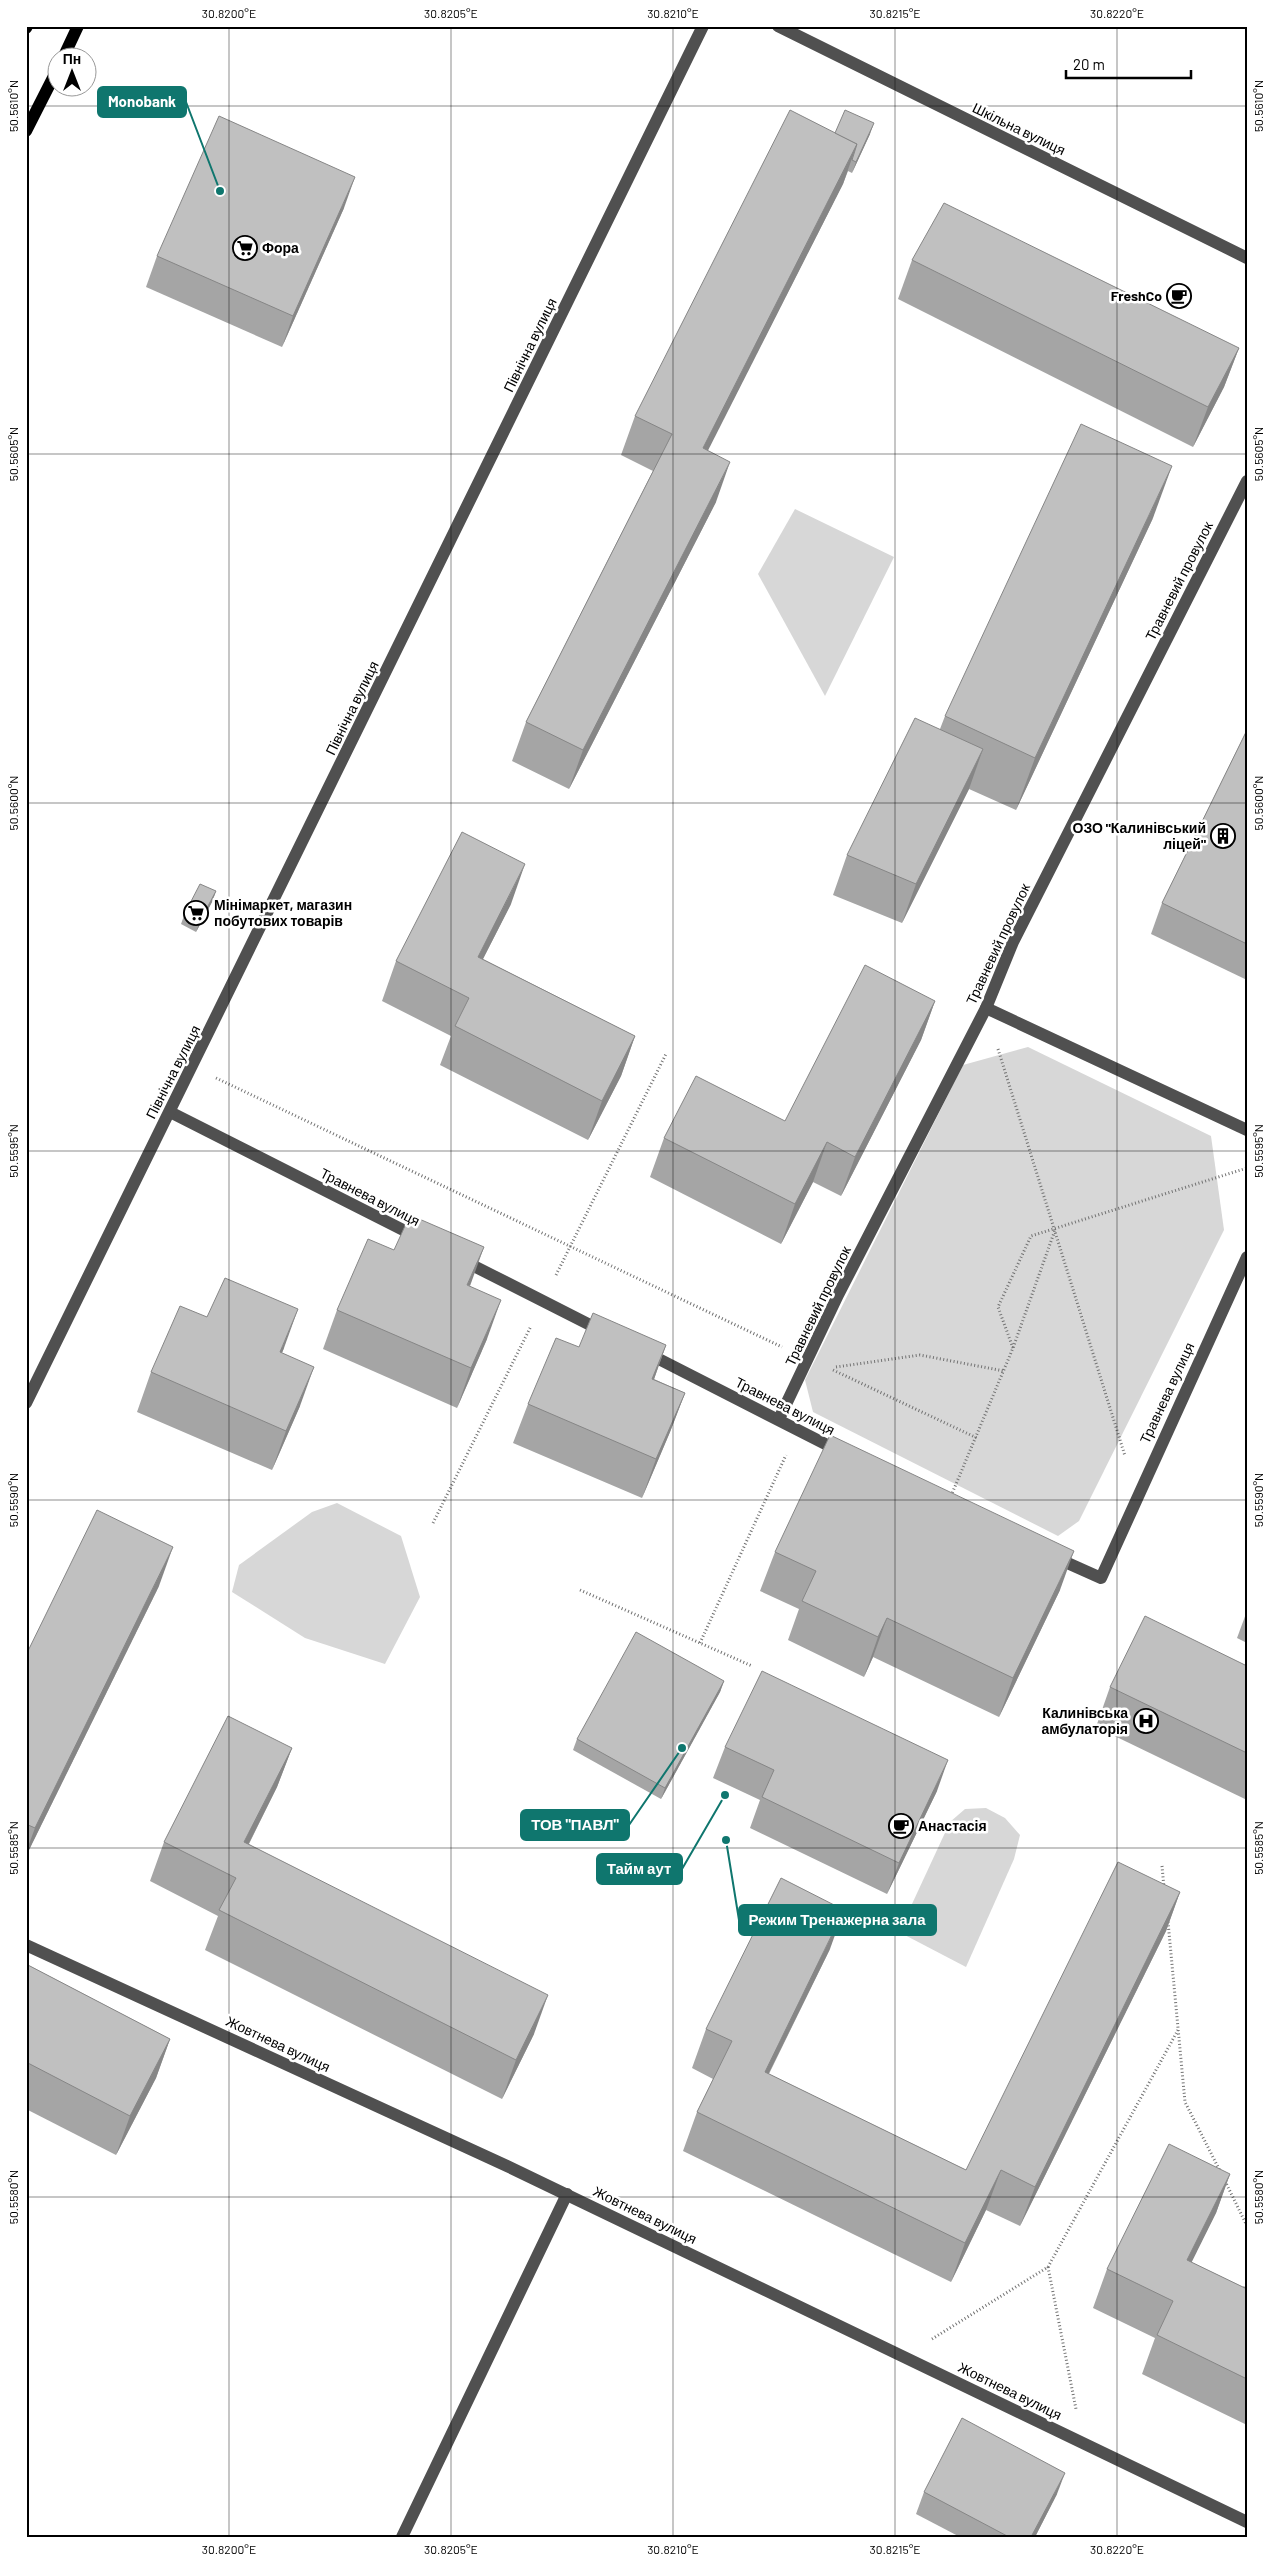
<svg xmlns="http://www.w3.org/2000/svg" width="1273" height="2563" font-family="Barlow,sans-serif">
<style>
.green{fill:#d7d7d7}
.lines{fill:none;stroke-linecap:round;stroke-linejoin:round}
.path{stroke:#727272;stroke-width:3;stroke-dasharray:1 2.5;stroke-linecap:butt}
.minor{stroke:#505050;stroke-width:12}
.major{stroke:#000;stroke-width:12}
.wall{fill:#a5a5a5}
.shaded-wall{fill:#868686}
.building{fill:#c0c0c0;stroke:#868686}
.ticks{fill:none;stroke:#000;stroke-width:1;stroke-opacity:0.45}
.labels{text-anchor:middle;stroke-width:5;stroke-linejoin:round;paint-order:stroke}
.street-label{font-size:14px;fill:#000;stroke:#fff}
.poi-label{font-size:14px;font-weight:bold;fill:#000;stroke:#fff;text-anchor:start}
.leader{fill:none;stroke:#0f766e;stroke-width:2}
.callout-dot{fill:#0f766e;stroke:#fff;stroke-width:2}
.callout{fill:#0f766e;stroke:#0f766e;stroke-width:2}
.callout-label{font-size:15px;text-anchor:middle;font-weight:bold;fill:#fff}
.neatline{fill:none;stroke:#000;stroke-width:2}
.ticks-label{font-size:12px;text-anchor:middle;fill:#000}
</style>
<rect width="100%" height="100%" fill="#fff"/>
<g class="green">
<path d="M795,509L894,557L825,696L758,574Z"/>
<path d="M1028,1047L1211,1136L1224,1230L1079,1521L1058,1536L813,1412L805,1380L963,1065Z"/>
<path d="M337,1503L401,1536L420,1597L385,1664L305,1638L232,1592L239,1565L312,1512Z"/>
<path d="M986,1808L1005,1818L1020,1835L1014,1859L966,1967L899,1932L950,1822L965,1809Z"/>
</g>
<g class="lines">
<g class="path">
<path d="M998,1049L1125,1456"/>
<path d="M216,1078L782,1347"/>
<path d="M556,1275L666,1054"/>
<path d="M1013,1348L998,1307L1031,1236L1247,1168"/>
<path d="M836,1367L920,1355L1004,1371"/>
<path d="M833,1370L977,1438"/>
<path d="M951,1496L1013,1348L1055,1230"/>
<path d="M433,1523L531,1326"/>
<path d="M580,1590L752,1666"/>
<path d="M700,1643L786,1455"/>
<path d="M1162,1866L1164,1888"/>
<path d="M1168,1922L1185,2102L1220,2171"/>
<path d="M1225,2181L1247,2226"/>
<path d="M1048,2267L1076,2409"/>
<path d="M1243,2291L1247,2283"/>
<path d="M932,2339L1048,2267L1178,2030"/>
</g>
<g class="minor">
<path d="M778,26L1247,258"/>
<path d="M986,1008L1247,1130"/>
<path d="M170,1112L417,1237"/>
<path d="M462,1260L602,1331"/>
<path d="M647,1353L841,1452"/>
<path d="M26,1403L703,26"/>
<path d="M779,1419L838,1295L986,1008L1013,942L1247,481"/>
<path d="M1054,1557L1101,1578L1247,1257"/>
<path d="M26,1945L507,2166L1247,2522"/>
<path d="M402,2537L567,2194"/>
</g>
<g class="major">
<path d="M26,28L27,26"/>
<path d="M63,58L78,26"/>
<path d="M26,131L58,68"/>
</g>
</g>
<g class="wall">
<path d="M835,133L870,134L852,173L848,171L843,184L707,451L716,502L569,789L512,761L526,722L653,471L621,455L635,416Z"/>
<path d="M344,208L282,347L146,287L157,256Z"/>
<path d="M912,260L1239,348L1224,387L1193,447L898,299Z"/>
<path d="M1153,518L1016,810L969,789L902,923L833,895L847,855L940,729L945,716Z"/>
<path d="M1247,730V980L1151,934L1162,903Z"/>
<path d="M216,891L212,902L196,932L181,924L185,913Z"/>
<path d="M511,904L483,959L635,1036L621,1076L588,1140L440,1065L451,1036L382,1001L396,961Z"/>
<path d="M935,1001L921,1040L841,1196L813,1182L781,1244L650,1177L664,1138L785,1121Z"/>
<path d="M470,1286L487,1339L457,1408L323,1349L337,1310Z"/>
<path d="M207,1317L284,1348L282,1353L300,1406L272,1470L137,1412L151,1372Z"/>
<path d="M666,1345L654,1379L685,1393L670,1432L642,1498L513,1443L528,1404L579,1347Z"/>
<path d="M775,1552L1060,1590L999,1717L873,1657L864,1677L788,1640L799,1609L760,1591Z"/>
<path d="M159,1586L26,1856V1655Z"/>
<path d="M1247,1611V1643L1237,1638Z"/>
<path d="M1247,1666V1800L1096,1727L1110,1687Z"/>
<path d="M724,1681L720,1692L661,1799L573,1750L577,1739Z"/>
<path d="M725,1747L937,1791L887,1894L750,1828L760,1800L713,1778Z"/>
<path d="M292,1748L277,1787L249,1844L534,2034L502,2099L205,1950L218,1916L150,1881L164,1842Z"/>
<path d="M1180,1892L1166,1931L1020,2226L986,2210L951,2282L683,2151L697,2112L713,2079L692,2068L706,2029L830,1949L769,2074L966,2170Z"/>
<path d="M26,1964L170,2039L156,2078L116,2155L26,2109Z"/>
<path d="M1230,2174L1216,2213L1191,2262L1247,2289V2425L1142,2374L1155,2338L1093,2308L1107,2269Z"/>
<path d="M924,2492L1057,2494L1035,2537H960L916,2514Z"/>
</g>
<g class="shaded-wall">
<path d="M874,123L870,134L852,173L856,162Z"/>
<path d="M857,144L843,184L689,488L703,448Z"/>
<path d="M355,177L344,208L282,347L293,316Z"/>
<path d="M1239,348L1224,387L1193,447L1208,407Z"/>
<path d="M730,462L716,502L569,789L583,750Z"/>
<path d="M1172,466L1153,518L1016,810L1035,758Z"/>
<path d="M983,749L969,789L902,923L916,884Z"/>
<path d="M525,864L511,904L464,996L478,957Z"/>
<path d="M216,891L212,902L196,932L200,921Z"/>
<path d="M935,1001L921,1040L841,1196L855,1157Z"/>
<path d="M635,1036L621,1076L588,1140L602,1101Z"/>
<path d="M827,1142L813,1182L781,1244L795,1204Z"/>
<path d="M484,1247L470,1286L467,1285Z"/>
<path d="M501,1300L487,1339L457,1408L471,1368Z"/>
<path d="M298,1309L284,1348L265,1391L280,1352Z"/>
<path d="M666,1345L652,1385V1379Z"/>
<path d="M314,1367L300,1406L272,1470L286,1431Z"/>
<path d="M685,1393L670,1432L642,1498L656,1459Z"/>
<path d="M173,1547L159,1586L26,1856V1852L35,1828Z"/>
<path d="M1074,1551L1060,1590L999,1717L1013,1678Z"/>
<path d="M887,1618L873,1657L864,1677L878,1637Z"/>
<path d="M724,1681L720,1692L661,1799L665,1788Z"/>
<path d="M292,1748L277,1787L232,1877L244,1842Z"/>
<path d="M948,1760L937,1791L887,1894L899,1863Z"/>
<path d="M1180,1892L1166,1931L1020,2226L1035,2187Z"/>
<path d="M844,1910L830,1949L750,2111L765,2072Z"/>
<path d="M548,1995L534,2034L502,2099L516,2060Z"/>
<path d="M170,2039L156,2078L116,2155L130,2116Z"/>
<path d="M1001,2170L986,2210L951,2282L965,2243Z"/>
<path d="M1230,2174L1216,2213L1173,2300L1187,2260Z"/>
<path d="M1065,2473L1057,2494L1035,2537H1031Z"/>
</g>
<g class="building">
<path d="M790,110L857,144L703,448L730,462L583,750L526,722L672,434L635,416Z"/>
<path d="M845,110L874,123L856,162L852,160L857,144L835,133Z"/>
<path d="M219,116L355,177L293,316L157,256Z"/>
<path d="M944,203L1239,348L1208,407L912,260Z"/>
<path d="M1081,424L1172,466L1035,758L945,716Z"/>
<path d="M915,718L983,749L916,884L847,855Z"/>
<path d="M1247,730V944L1162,903Z"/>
<path d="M462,832L525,864L478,957L635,1036L602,1101L455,1026L469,998L396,961Z"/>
<path d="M200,884L216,891L200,921L185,913Z"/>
<path d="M865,965L935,1001L855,1157L827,1142L795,1204L664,1138L696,1076L785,1121Z"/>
<path d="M410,1215L484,1247L467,1285L501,1300L471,1368L337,1310L368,1239L394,1250Z"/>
<path d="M225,1278L298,1309L280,1352L314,1367L286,1431L151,1372L180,1306L207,1317Z"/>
<path d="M593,1313L666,1345L652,1379L685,1393L656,1459L528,1404L556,1338L579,1347Z"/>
<path d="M830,1435L1074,1551L1013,1678L887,1618L878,1637L802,1601L816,1571L775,1552Z"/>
<path d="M97,1510L173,1547L35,1828L26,1824V1655Z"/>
<path d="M1145,1616L1247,1666V1753L1110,1687Z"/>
<path d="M636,1632L724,1681L665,1788L577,1739Z"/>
<path d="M762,1671L948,1760L899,1863L762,1797L774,1770L725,1747Z"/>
<path d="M228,1716L292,1748L244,1842L548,1995L516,2060L219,1910L236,1878L164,1842Z"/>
<path d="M1118,1862L1180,1892L1035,2187L1001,2170L965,2243L697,2112L732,2041L706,2029L781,1878L844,1910L765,2072L966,2170Z"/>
<path d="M26,1964L170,2039L130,2116L26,2062Z"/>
<path d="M1169,2144L1230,2174L1187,2260L1247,2289V2379L1157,2335L1173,2301L1107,2269Z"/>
<path d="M962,2418L1065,2473L1031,2537H1009L924,2492Z"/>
</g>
<path class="ticks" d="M229,26V2537M451,26V2537M673,26V2537M895,26V2537M1117,26V2537M26,106H1247M26,454H1247M26,803H1247M26,1151H1247M26,1500H1247M26,1848H1247M26,2197H1247"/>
<defs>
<symbol id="supermarket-ring" viewBox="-11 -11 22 22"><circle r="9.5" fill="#fff" stroke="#000" stroke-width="1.5"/><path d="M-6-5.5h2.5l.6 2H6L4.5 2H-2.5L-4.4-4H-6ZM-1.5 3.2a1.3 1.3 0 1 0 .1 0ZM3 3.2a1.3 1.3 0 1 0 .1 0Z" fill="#000"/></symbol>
<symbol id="cafe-ring" viewBox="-11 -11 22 22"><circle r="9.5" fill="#fff" stroke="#000" stroke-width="1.5"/><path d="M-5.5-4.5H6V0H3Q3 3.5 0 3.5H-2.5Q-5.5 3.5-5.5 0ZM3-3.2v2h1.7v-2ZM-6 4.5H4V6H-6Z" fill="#000"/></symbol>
<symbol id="building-ring" viewBox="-11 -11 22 22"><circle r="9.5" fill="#fff" stroke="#000" stroke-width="1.5"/><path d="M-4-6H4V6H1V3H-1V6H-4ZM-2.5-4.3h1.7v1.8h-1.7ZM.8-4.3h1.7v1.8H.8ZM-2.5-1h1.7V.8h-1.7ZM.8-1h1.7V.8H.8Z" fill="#000"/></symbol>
<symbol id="hospital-ring" viewBox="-11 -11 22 22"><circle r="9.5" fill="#fff" stroke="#000" stroke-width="1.5"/><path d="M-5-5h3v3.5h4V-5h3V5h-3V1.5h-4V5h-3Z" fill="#000"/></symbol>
</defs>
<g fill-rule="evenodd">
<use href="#supermarket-ring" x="231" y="234" width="28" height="28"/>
<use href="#cafe-ring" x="1165" y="282" width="28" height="28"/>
<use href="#building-ring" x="1209" y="822" width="28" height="28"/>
<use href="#supermarket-ring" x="182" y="899" width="28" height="28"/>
<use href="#hospital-ring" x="1132" y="1707" width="28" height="28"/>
<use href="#cafe-ring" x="887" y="1812" width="28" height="28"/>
</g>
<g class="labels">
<g class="street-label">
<text transform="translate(1019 129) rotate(26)" y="5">Шкільна вулиця</text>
<text transform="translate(530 345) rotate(-64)" y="5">Північна вулиця</text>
<text transform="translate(1179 581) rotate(-63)" y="5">Травневий провулок</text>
<text transform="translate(352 708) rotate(-64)" y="5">Північна вулиця</text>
<text transform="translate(998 944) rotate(-65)" y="5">Травневий провулок</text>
<text transform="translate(173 1072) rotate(-63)" y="5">Північна вулиця</text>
<text transform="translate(370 1197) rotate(27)" y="5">Травнева вулиця</text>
<text transform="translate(818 1306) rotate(-64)" y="5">Травневий провулок</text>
<text transform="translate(1167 1393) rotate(-65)" y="5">Травнева вулиця</text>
<text transform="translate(785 1406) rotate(27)" y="5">Травнева вулиця</text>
<text transform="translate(278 2044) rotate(25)" y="5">Жовтнева вулиця</text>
<text transform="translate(645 2215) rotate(26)" y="5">Жовтнева вулиця</text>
<text transform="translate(1010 2391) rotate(26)" y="5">Жовтнева вулиця</text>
</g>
<g class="poi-label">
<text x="262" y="253">Фора</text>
<text x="1162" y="301" text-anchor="end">FreshCo</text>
<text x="1206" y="833" text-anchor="end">ОЗО "Калинівський<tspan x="1206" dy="16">ліцей"</tspan></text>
<text x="214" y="910">Мінімаркет, магазин<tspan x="214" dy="16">побутових товарів</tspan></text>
<text x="1128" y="1718" text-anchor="end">Калинівська<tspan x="1128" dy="16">амбулаторія</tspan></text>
<text x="918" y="1831">Анастасія</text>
</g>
</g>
<path class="leader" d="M220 191L186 102M682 1748L629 1825M725 1795L682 1869M726 1840L739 1920"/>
<g class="callout-dot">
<circle cx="220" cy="191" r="5"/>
<circle cx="682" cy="1748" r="5"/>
<circle cx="725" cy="1795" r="5"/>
<circle cx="726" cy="1840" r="5"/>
</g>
<g class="callout">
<rect x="98" y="87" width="88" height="30" rx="5"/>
<rect x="521" y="1810" width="108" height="30" rx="5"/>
<rect x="597" y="1854" width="85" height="30" rx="5"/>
<rect x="739" y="1905" width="197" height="30" rx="5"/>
</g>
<g class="callout-label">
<text x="142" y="107">Monobank</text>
<text x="575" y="1830">ТОВ "ПАВЛ"</text>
<text x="639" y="1874">Тайм аут</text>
<text x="837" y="1925">Режим Тренажерна зала</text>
</g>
<rect width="1273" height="2563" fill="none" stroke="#ffffff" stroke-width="55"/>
<g transform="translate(72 72)"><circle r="24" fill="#ffffff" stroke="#999999"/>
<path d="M0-4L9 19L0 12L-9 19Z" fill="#000000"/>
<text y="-8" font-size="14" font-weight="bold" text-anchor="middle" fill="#000000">Пн</text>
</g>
<path d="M1066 70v8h125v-8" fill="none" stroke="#000000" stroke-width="2.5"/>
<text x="1073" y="70" font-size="15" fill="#000000" stroke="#ffffff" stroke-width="4" paint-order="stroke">20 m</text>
<rect x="28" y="28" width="1218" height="2508" class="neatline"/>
<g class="ticks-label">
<text x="229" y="18">30.8200°E</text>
<text x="451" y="18">30.8205°E</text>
<text x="673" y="18">30.8210°E</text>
<text x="895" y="18">30.8215°E</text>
<text x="1117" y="18">30.8220°E</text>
<text transform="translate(14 106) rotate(-90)" y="4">50.5610°N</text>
<text transform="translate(1259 106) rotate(-90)" y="4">50.5610°N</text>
<text transform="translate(14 454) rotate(-90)" y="4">50.5605°N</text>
<text transform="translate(1259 454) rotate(-90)" y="4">50.5605°N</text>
<text transform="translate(14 803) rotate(-90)" y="4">50.5600°N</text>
<text transform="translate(1259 803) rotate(-90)" y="4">50.5600°N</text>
<text transform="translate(14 1151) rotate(-90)" y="4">50.5595°N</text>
<text transform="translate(1259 1151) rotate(-90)" y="4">50.5595°N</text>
<text transform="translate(14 1500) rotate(-90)" y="4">50.5590°N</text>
<text transform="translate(1259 1500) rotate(-90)" y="4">50.5590°N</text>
<text transform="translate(14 1848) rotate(-90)" y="4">50.5585°N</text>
<text transform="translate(1259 1848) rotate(-90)" y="4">50.5585°N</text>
<text transform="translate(14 2197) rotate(-90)" y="4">50.5580°N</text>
<text transform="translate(1259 2197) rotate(-90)" y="4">50.5580°N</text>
<text x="229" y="2554">30.8200°E</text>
<text x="451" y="2554">30.8205°E</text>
<text x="673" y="2554">30.8210°E</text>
<text x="895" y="2554">30.8215°E</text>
<text x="1117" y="2554">30.8220°E</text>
</g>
</svg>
